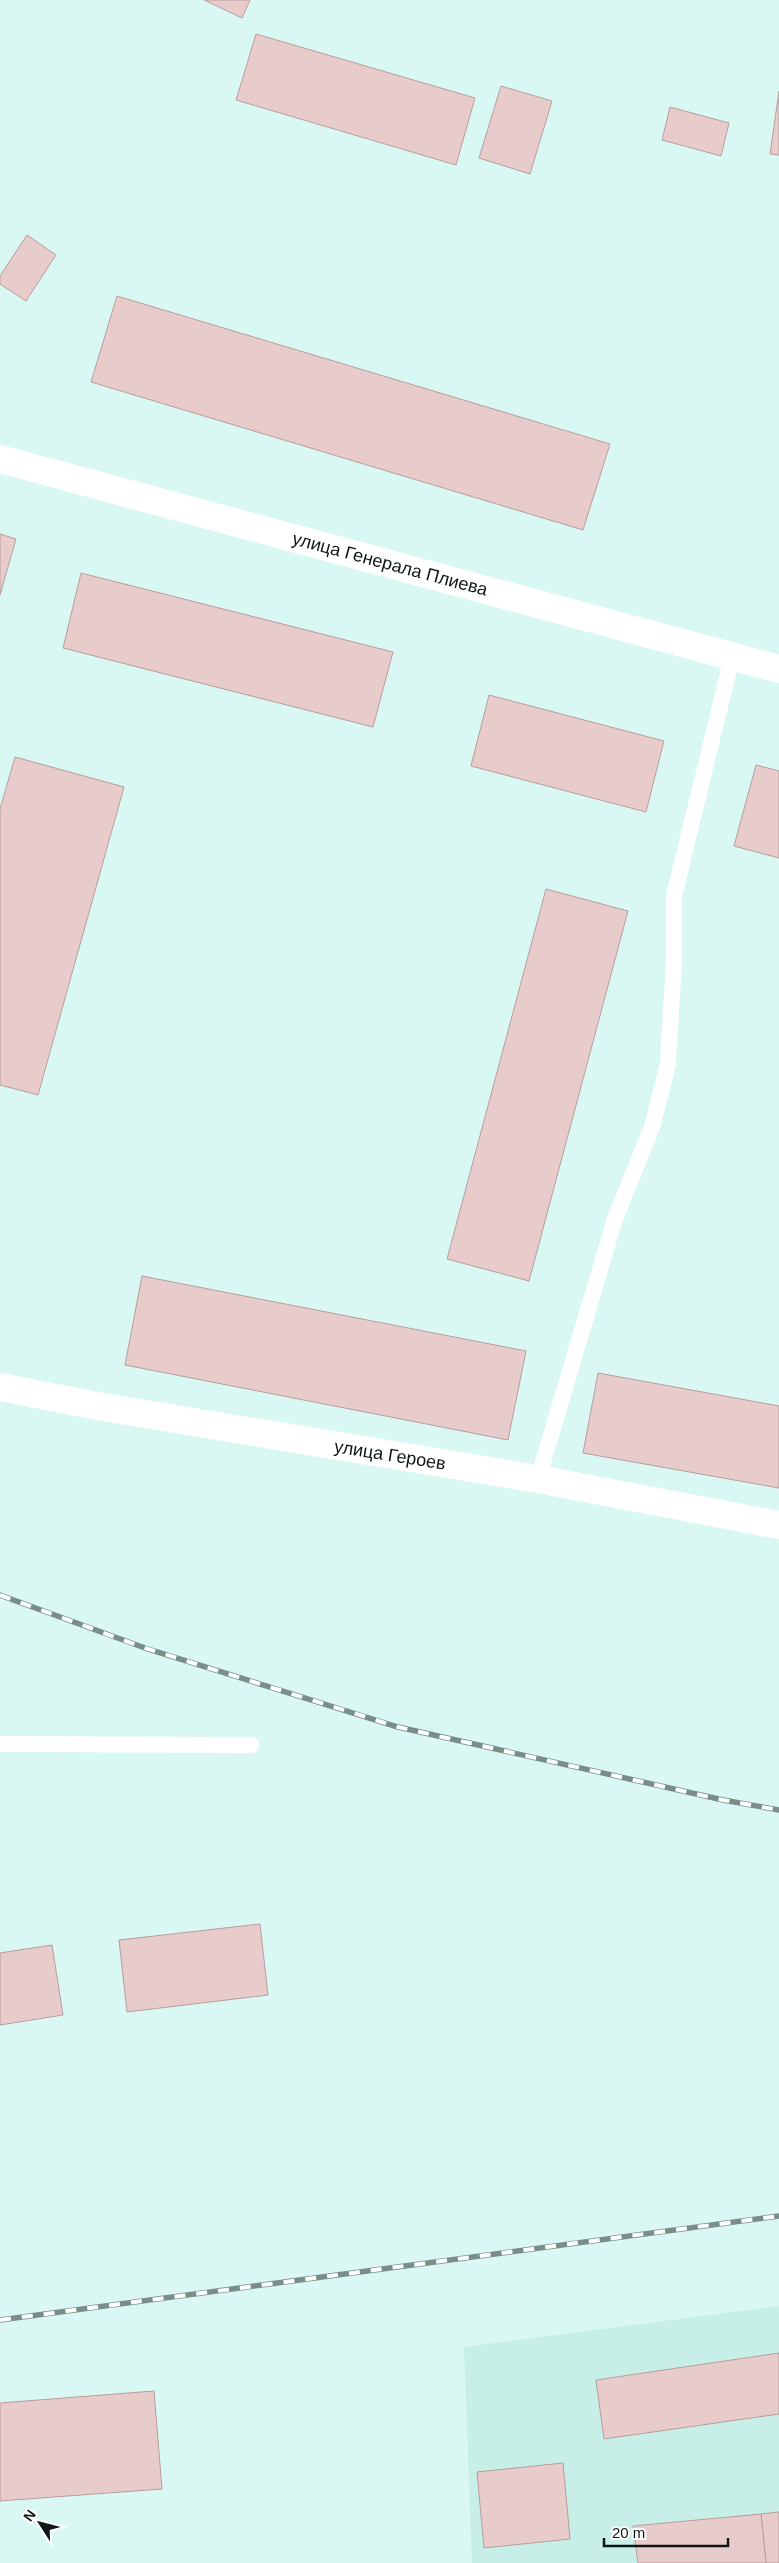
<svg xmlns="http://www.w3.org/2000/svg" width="779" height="2563" font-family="Arial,sans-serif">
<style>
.built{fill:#c7efe8}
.building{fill:#e8cccb;stroke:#b89d9d}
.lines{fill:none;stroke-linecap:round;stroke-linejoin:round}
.service{stroke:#fff;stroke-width:16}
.minor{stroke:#fff;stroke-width:28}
.rail-casing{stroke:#798e8b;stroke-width:5.5}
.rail{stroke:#fff;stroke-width:4;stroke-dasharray:11;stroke-linecap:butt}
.labels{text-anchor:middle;stroke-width:4;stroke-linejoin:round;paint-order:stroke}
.street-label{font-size:18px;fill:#0d1716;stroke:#fff}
</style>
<rect width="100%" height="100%" fill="#daf8f3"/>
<path class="built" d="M779,2306V2563H472L464,2347Z"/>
<g class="building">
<path d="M204,0H250L242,18Z"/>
<path d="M256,34L475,98L456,165L236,100Z"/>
<path d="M501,86L552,101L530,174L479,158Z"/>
<path d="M779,91V155L770,154Z"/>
<path d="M670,107L729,123L721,156L662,140Z"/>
<path d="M27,235L56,255L26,301L0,284V276Z"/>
<path d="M117,296L610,444L583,530L91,382Z"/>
<path d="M0,534L16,539L0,595Z"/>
<path d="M81,573L393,652L373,727L63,648Z"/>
<path d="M489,695L664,741L646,812L471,766Z"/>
<path d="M15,757L124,787L38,1095L0,1085V809Z"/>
<path d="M756,765L779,771V858L734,846Z"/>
<path d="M546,889L628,911L529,1281L447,1259Z"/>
<path d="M142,1276L526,1351L508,1440L125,1365Z"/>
<path d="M598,1373L779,1406V1488L583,1453Z"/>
<path d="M260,1924L268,1995L127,2012L119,1940Z"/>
<path d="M52,1945L63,2015L0,2025V1953Z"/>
<path d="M779,2353V2414L604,2439L596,2380Z"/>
<path d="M154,2391L162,2489L0,2501V2403Z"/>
<path d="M563,2463L570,2539L484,2548L477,2472Z"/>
<path d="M779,2512V2563H766L761,2514Z"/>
<path d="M761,2514L766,2563H638L633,2526Z"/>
</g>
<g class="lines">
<g class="service">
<path d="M538,1479L615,1219L652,1127L668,1064L674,959V896L732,657"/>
<path d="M0,1744L251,1745"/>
</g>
<g class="minor">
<path d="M0,459L779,669"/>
<path d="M0,1387L103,1407L538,1479L779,1525"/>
</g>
<defs>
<g id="rail">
<path d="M0,1595L145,1648L398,1727L723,1800L779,1810"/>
<path d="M0,2320L779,2216"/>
</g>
</defs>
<use href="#rail" class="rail-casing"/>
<use href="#rail" class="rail"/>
</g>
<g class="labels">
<g class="street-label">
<text transform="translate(390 564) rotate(15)" y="6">улица Генерала Плиева</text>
<text transform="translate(390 1455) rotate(9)" y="6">улица Героев</text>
</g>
</g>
<g transform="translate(40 2523) rotate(306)" stroke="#ffffff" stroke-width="4" paint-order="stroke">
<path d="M0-4L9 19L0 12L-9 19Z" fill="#0d1716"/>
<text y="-8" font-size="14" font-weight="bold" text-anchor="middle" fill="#0d1716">N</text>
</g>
<path d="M604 2538v8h124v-8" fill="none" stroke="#0d1716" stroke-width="2.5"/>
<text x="612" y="2538" font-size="15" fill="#0d1716" stroke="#ffffff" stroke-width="4" paint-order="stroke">20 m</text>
</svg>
